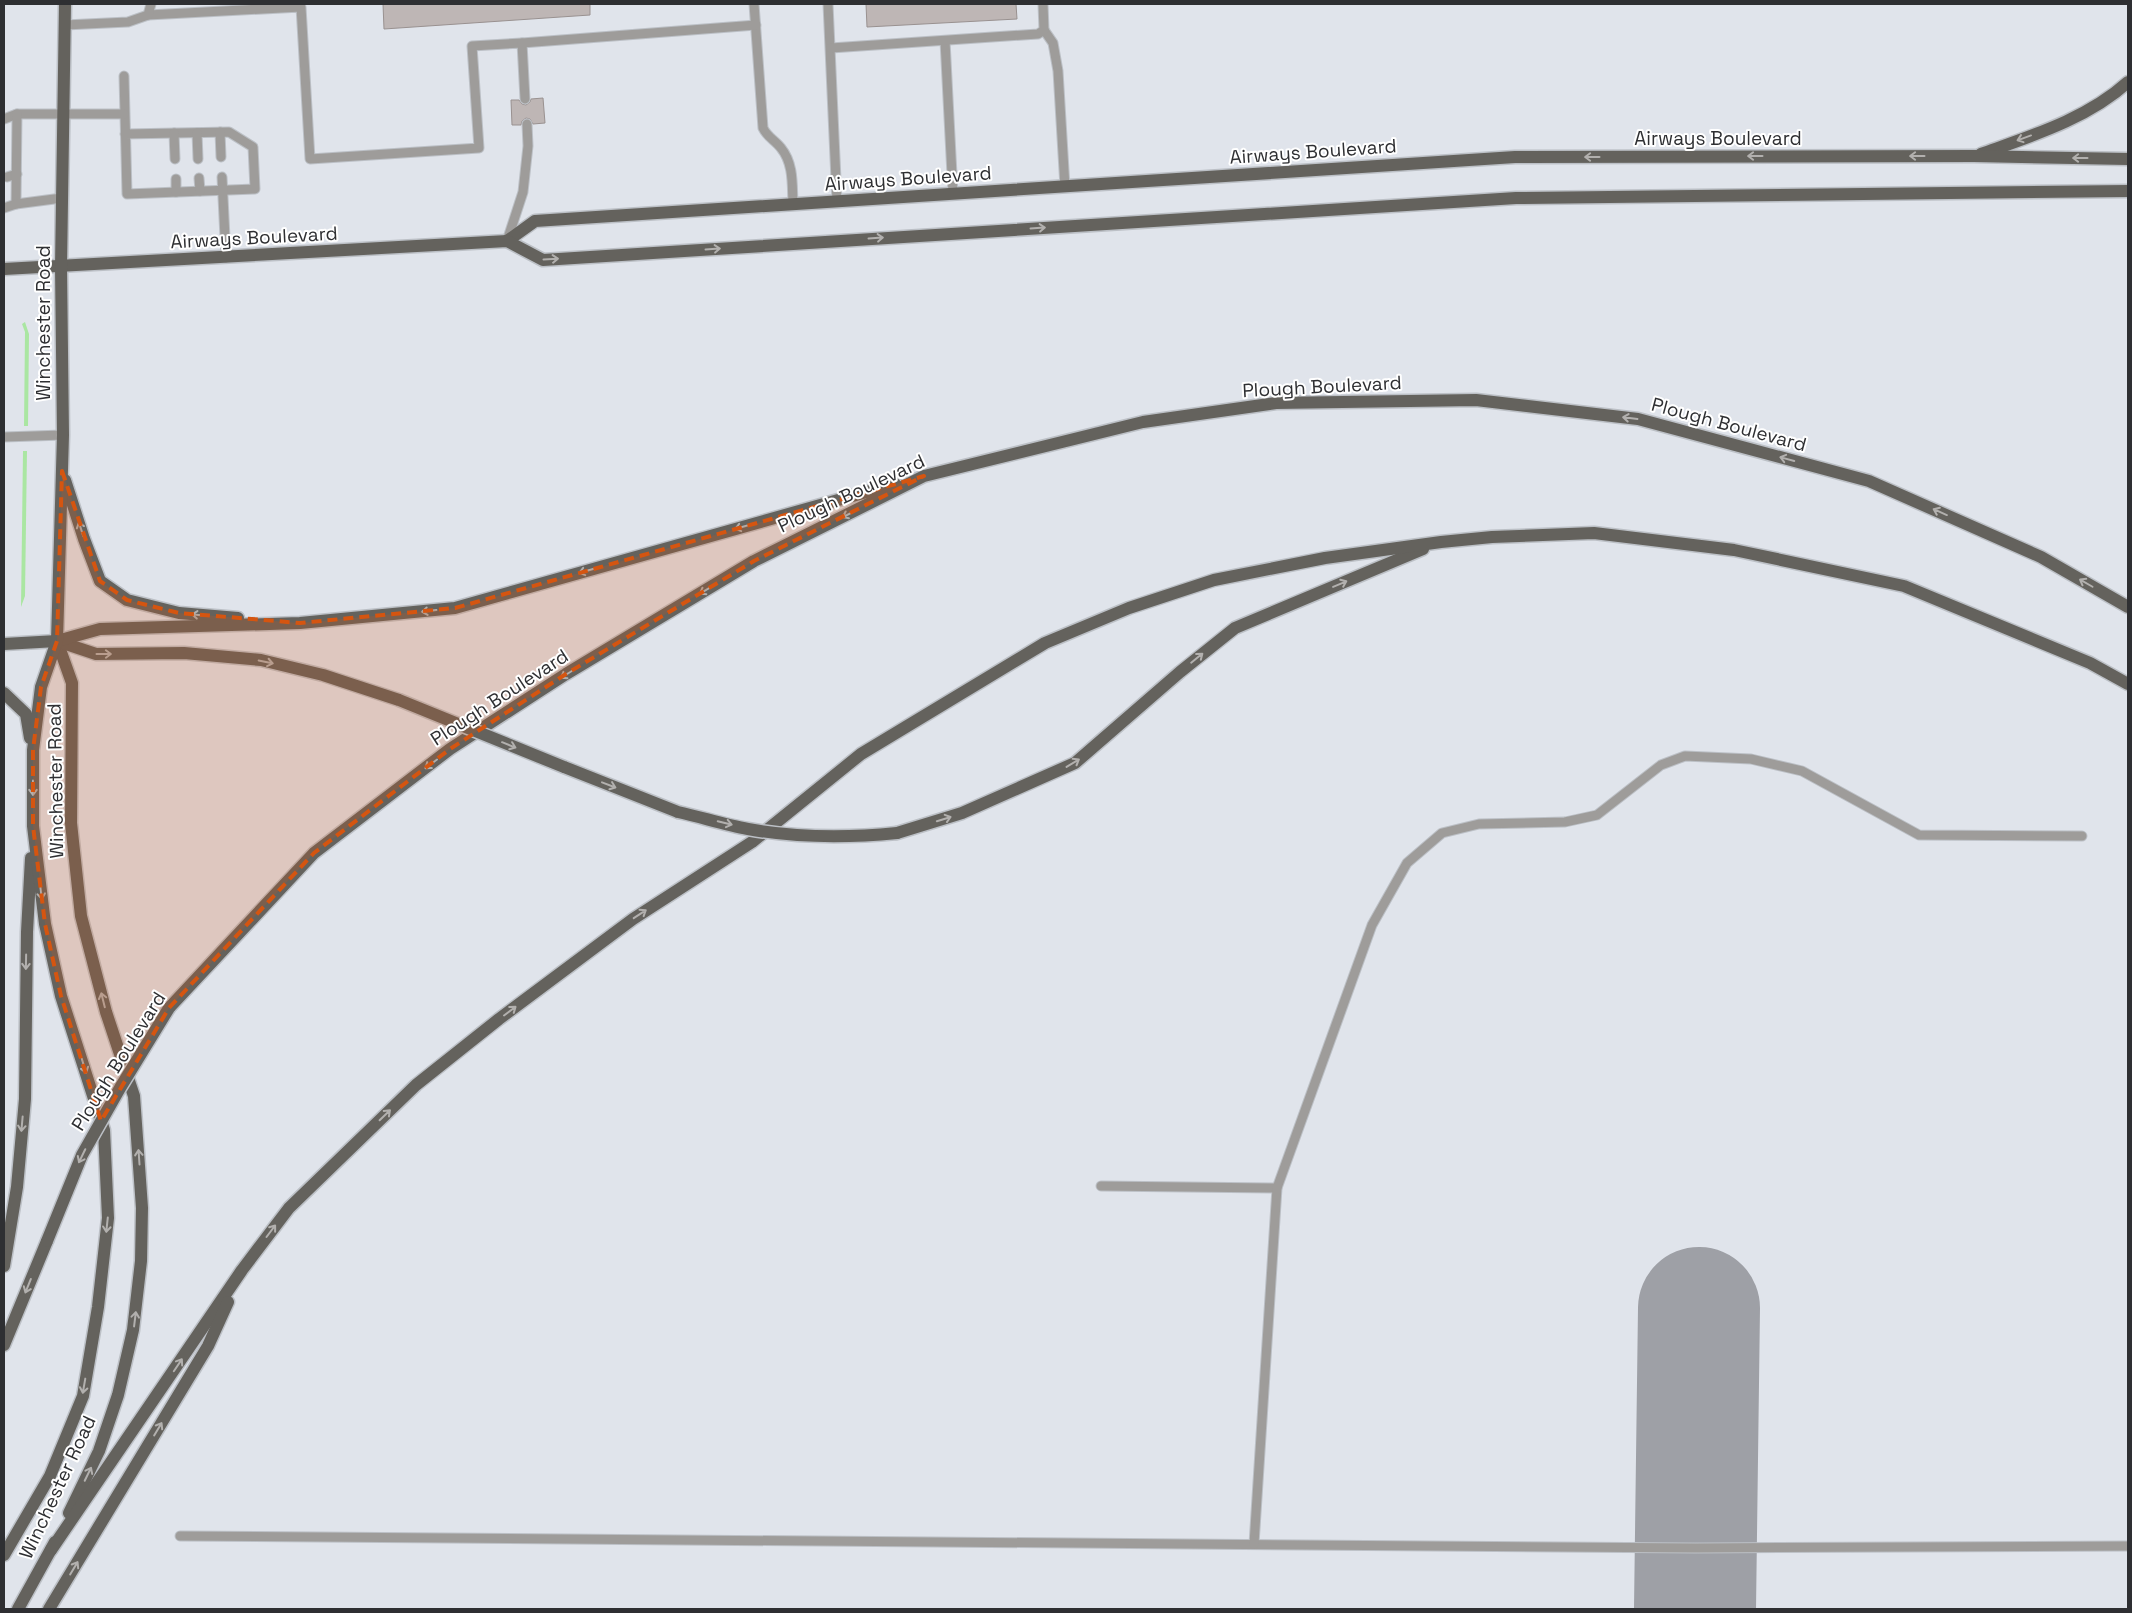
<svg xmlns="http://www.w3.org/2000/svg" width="2132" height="1613" font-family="'Space Grotesk',sans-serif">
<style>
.green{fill:#aae6a2}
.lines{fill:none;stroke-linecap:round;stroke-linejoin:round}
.runway{stroke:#9ea0a6;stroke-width:122}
.building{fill:#beb6b5;stroke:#999190}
.service-casing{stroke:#bcc0c6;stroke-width:11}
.primary-casing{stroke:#bcc0c6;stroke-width:15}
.service{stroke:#9e9c9a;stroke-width:9}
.primary{stroke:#64625d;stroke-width:12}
.primary-bridge-casing{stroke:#bcc0c6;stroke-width:15;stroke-linecap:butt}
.primary-bridge{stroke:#64625d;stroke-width:12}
.oneway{stroke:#b2b0ae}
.marked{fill:#d55510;fill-opacity:0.2;stroke:#d55510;stroke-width:4;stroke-dasharray:10 6;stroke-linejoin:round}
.labels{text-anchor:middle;stroke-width:4;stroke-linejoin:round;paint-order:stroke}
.street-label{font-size:19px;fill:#2e2f32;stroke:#fff}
</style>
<rect width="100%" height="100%" fill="#e0e4eb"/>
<g class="green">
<path d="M25,322L29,334L28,426H24L25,332L22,324Z"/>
<path d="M23,451H27L25,596L21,607Z"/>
</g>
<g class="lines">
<path class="runway" d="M1695,1609L1699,1308"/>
</g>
<g class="building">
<path d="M383,4H590V15L384,29Z"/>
<path d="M866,4H1016L1017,19L867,27Z"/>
<path d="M543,98L545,123L533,124L530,119L526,118L522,121L521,125H512L511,100H519L522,104L526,105L530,102L531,99Z"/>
</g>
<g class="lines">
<defs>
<g id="service">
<path d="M754,4L763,128C767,137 775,140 781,148C794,164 792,185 793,204"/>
<path d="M828,4L837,202"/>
<path d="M148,15L301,7L310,159L479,148L472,46L522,43L525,99"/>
<path d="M65,25L128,22L148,15L151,4"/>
<path d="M1044,30L1053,43L1058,71L1065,187"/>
<path d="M945,41L953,194"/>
<path d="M522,43L756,25"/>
<path d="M831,48L1038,34L1044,30L1043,4"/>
<path d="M124,76L127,194L255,189L253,147L229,132L125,134"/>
<path d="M4,119L17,114H124"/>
<path d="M220,132L221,157"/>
<path d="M174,133L175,159"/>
<path d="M197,133L198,159"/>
<path d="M7,177L17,174"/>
<path d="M222,177L226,258"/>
<path d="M199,178L200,191"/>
<path d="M176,179V192"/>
<path d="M16,204L17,114"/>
<path d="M4,208L16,204L62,198"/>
<path d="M507,241L523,192L528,146L527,124"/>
<path d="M4,437L63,435"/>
<path d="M1101,1186L1277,1188"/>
<path d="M180,1536L1695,1548L2128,1546"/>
<path d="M1254,1544L1277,1188L1372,925L1407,863L1442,833L1479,824L1565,822L1597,815L1661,765L1685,756L1751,759L1802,771L1919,835L2082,836"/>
</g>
<g id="primary">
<path d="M1981,154C2031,136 2087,119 2128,82"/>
<path d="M507,241L535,221L1515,157L1974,156L2128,159"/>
<path d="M4,269L507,241L543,260L1516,198L2128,191"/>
<path d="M65,480L84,539L100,581L127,600L179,613L238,618"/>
<path d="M57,641L72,683L71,823L81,916L106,1012L134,1096L142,1208L141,1261L133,1330L118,1395L99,1451L69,1513"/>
<path d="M57,641L96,654L184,653L261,660L323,675L399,700"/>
<path d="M4,644L57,641L100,629L300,623L455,608L895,484"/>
<path d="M4,693L26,714L30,738"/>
<path d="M564,767L678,812"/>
<path d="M897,833L962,813L1075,763L1180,672L1235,628L1423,549"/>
<path d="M169,1008L314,853L450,749L566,674L754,561L924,476L1143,422L1276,403L1476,400L1638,419L1869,481L2041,557L2128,607"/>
<path d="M4,1266L17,1187L25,1099L27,932L31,858"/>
<path d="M4,1345L47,1241"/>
<path d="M51,1550L242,1270L289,1208L416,1085L499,1019L633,919L752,842L861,754L1045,643L1129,608L1214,580L1325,558L1441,542L1492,537L1594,533L1734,550L1904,586L2090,663L2128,684"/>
<path d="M4,1555L50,1476L83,1396L98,1307L108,1218L104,1130L61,996L45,924L33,826V750L41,687L57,641L63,435L61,267L65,4"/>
<path d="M18,1609L55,1542"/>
<path d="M49,1609L208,1346L228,1302"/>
</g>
</defs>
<use href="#service" class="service-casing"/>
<use href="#primary" class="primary-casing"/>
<use href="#service" class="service"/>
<use href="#primary" class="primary"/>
<defs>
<g id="primary-bridge">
<path d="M399,700L564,767"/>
<path d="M678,812C701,817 725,825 748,829C798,838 847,838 897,833"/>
<path d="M47,1241L82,1155L120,1088L169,1008"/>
</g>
</defs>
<use href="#primary-bridge" class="primary-bridge-casing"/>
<use href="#primary-bridge" class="primary-bridge"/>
</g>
<defs><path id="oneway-shaft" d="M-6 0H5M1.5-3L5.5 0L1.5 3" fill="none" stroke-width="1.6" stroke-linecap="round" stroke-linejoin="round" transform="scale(1.25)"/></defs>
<g class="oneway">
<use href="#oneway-shaft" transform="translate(2024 138) rotate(160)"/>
<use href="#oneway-shaft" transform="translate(1755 156) rotate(180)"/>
<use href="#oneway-shaft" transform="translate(1917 156) rotate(180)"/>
<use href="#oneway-shaft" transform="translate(1592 157) rotate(180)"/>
<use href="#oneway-shaft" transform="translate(2080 158) rotate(-180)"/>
<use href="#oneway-shaft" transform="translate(1038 228) rotate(-4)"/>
<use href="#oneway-shaft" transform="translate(876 238) rotate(-4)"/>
<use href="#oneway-shaft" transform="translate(713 249) rotate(-4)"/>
<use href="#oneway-shaft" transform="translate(551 259) rotate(-3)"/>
<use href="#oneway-shaft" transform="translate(1630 418) rotate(-173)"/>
<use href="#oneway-shaft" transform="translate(1787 459) rotate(-165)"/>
<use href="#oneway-shaft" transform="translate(1940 512) rotate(-156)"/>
<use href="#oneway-shaft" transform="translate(849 514) rotate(154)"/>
<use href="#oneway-shaft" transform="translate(742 527) rotate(164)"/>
<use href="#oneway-shaft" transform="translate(81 529) rotate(-108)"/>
<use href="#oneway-shaft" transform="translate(586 571) rotate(164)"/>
<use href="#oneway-shaft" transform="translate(2086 583) rotate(-150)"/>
<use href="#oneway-shaft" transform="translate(1340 584) rotate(-23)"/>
<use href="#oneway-shaft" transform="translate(706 590) rotate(149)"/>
<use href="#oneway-shaft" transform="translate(429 611) rotate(173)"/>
<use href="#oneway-shaft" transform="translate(199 615) rotate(-175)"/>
<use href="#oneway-shaft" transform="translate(104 654)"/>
<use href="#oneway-shaft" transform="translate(1197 658) rotate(-39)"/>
<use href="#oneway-shaft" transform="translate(266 662) rotate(12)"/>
<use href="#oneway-shaft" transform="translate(567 674) rotate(148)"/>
<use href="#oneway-shaft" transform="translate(509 745) rotate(22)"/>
<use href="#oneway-shaft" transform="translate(1073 763) rotate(-31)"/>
<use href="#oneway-shaft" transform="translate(431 764) rotate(143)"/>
<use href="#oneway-shaft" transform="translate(609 785) rotate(21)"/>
<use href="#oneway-shaft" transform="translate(33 788) rotate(90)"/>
<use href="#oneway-shaft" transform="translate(944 819) rotate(-17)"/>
<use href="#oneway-shaft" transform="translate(725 823) rotate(14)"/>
<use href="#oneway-shaft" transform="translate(41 892) rotate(83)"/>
<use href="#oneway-shaft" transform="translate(640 914) rotate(-33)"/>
<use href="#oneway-shaft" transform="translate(26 962) rotate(91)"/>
<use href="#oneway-shaft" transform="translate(103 1000) rotate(-104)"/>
<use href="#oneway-shaft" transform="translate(510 1011) rotate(-37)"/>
<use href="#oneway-shaft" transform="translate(84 1066) rotate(73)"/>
<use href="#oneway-shaft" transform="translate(385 1115) rotate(-44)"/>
<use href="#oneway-shaft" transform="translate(22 1124) rotate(95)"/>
<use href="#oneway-shaft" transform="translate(82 1156) rotate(116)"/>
<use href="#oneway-shaft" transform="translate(139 1157) rotate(-94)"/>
<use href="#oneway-shaft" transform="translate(107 1225) rotate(96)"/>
<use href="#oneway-shaft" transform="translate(271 1231) rotate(-53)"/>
<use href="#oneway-shaft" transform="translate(28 1286) rotate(112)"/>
<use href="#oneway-shaft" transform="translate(135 1319) rotate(-83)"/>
<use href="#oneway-shaft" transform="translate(178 1365) rotate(-56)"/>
<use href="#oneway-shaft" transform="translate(84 1386) rotate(100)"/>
<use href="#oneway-shaft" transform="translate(158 1429) rotate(-59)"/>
<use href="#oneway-shaft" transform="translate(88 1474) rotate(-64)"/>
<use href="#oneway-shaft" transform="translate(74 1568) rotate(-59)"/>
</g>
<path class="marked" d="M62,471L100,581L127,600L179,613L300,623L455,608L924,476L754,561L566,674L450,749L314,853L169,1008L101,1121L61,996L45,924L33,826V750L41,687L57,641Z"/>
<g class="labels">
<g class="street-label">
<text x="1718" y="145">Airways Boulevard</text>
<text transform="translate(1313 151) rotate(-4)" y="7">Airways Boulevard</text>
<text transform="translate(908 178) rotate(-4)" y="7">Airways Boulevard</text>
<text transform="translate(254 237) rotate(-3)" y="7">Airways Boulevard</text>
<text transform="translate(43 323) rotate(-90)" y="7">Winchester Road</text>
<text transform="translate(1322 386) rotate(-3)" y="7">Plough Boulevard</text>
<text transform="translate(1729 424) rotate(15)" y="7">Plough Boulevard</text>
<text transform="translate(851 493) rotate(-25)" y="7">Plough Boulevard</text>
<text transform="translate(499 697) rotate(-33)" y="7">Plough Boulevard</text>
<text transform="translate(55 781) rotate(-91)" y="7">Winchester Road</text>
<text transform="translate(118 1061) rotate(-58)" y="7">Plough Boulevard</text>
<text transform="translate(57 1487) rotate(-65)" y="7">Winchester Road</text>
</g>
</g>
<rect width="2132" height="1613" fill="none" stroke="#2e2f32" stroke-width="10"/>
</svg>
